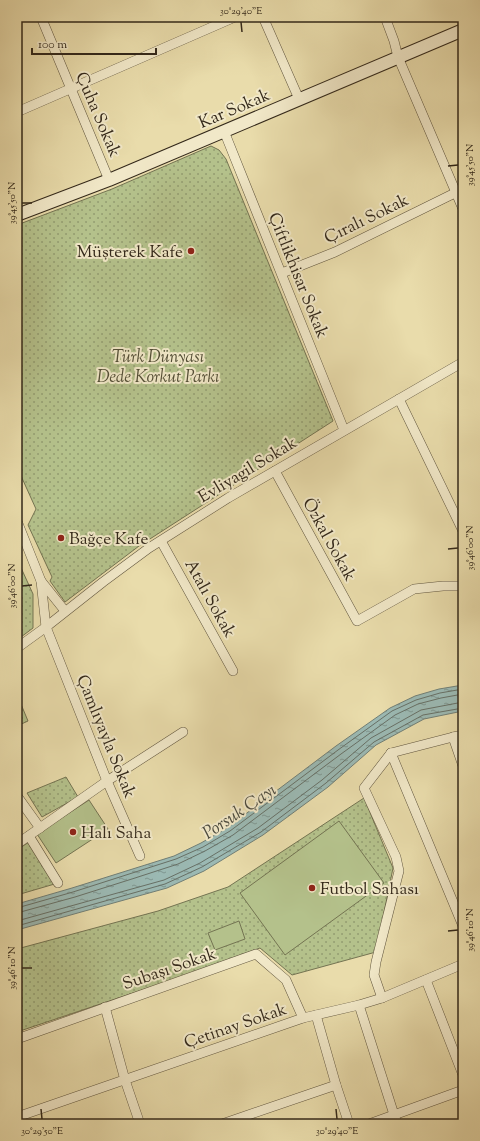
<svg xmlns="http://www.w3.org/2000/svg" width="480" height="1141" font-family="'Sorts Mill Goudy',serif">
<style>
.green{fill:url(#green-dots);stroke:#747452}
.pitch{fill:#b4c18b;stroke:#747452}
.water{fill:url(#water-ripples);stroke:#717f76}
.lines{fill:none;stroke-linecap:round;stroke-linejoin:round}
.shore{stroke:#677066;stroke-width:1}
.street-casing{stroke:#60553e;stroke-width:10}
.secondary-casing{stroke:#33281a;stroke-width:14}
.street{stroke:#f1e8c8;stroke-width:9}
.secondary{stroke:#f1e8c8;stroke-width:12}
.ticks{fill:none;stroke:#33281a;stroke-width:1.5}
.poi-dot{fill:#8f2418;stroke:#f1e8c8;stroke-width:1.5}
.labels{text-anchor:middle;stroke-width:4;stroke-linejoin:round;paint-order:stroke}
.street-label{font-size:17px;fill:#33281a;stroke:#f1e8c8}
.poi-label{font-size:17px;fill:#33281a;stroke:#f1e8c8;text-anchor:start}
.park-label{font-size:17px;font-style:italic;fill:#534e36;stroke:#f1e8c8}
.water-label{font-size:18px;font-style:italic;fill:#4d4c40;stroke:#f1e8c8}
.neatline{fill:none;stroke:#33281a;stroke-width:1.5}
.ticks-label{font-size:10px;text-anchor:middle;fill:#33281a}
</style>
<defs>
<pattern id="green-dots" width="8" height="8" patternUnits="userSpaceOnUse"><rect width="8" height="8" fill="#b4c18b"/><path d="M2 2h.1M6 6h.1" fill="none" stroke="#939d71" stroke-width="1.8" stroke-linecap="round"/></pattern>
<pattern id="water-ripples" width="26" height="14" patternUnits="userSpaceOnUse"><rect width="26" height="14" fill="#9bb9b3"/><path d="M2 4q2-2 4 0t4 0M15 11q2-2 4 0t4 0" fill="none" stroke="#7f9691"/></pattern>
</defs>
<rect width="100%" height="100%" fill="#e9dcab"/>
<filter id="stains"><feTurbulence type="fractalNoise" baseFrequency=".005" numOctaves="4"/><feColorMatrix values="0 0 0 0 .2 0 0 0 0 .09 0 0 0 0 .02 0 0 0 .5 -.17"/></filter>
<radialGradient id="worn" r=".72"><stop offset=".6" stop-color="#630" stop-opacity="0"/><stop offset="1" stop-color="#630" stop-opacity=".3"/></radialGradient>
<g class="green">
<path d="M211,146L219,150L226,159L333,421L139,546L65,602L50,581L52,577L28,525L36,509L17,467V225L112,189Z"/>
<path d="M17,559L33,594V628L17,640Z"/>
<path d="M18,697L28,721L17,726V698Z"/>
<path d="M66,777L78,797L42,817L27,793Z"/>
<path d="M364,798L393,868L376,952L292,975L260,948L163,983L17,1032V949L158,911L228,887Z"/>
<path d="M32,840L58,883L17,895V850Z"/>
</g>
<g class="pitch">
<path d="M89,800L108,829L56,863L37,834Z"/>
<path d="M339,821L384,883L285,955L240,893Z"/>
<path d="M239,921L245,939L215,950L208,933Z"/>
</g>
<path class="water" d="M463,685V711L424,719L376,745L328,787L263,835L204,871L167,888L17,930V904L72,888L174,856L201,843L227,828L336,746L390,708L415,696L439,689Z"/>
<g class="lines">
<g class="shore">
<path d="M17,908L73,892L176,859L203,847L230,831L338,750L392,711L416,700L440,693L463,689"/>
<path d="M17,913L75,897L135,878L178,864L205,851L233,835L341,754L395,715L418,704L441,698L463,694"/>
<path d="M17,921L164,880L200,863L258,828L322,780L371,738L421,710L463,702"/>
<path d="M17,926L165,884L202,867L261,832L326,783L374,742L423,715L463,708"/>
</g>
<defs>
<g id="street">
<path d="M41,17L109,180"/>
<path d="M263,17L299,99"/>
<path d="M385,17L394,41L398,57L463,209"/>
<path d="M17,112L235,17"/>
<path d="M224,131L344,430"/>
<path d="M282,273L335,252L463,189"/>
<path d="M399,399L463,531"/>
<path d="M275,471L357,621L414,589L443,586H463"/>
<path d="M17,521L41,581L46,627L107,781L140,856"/>
<path d="M161,541L233,671"/>
<path d="M41,581L65,611"/>
<path d="M17,648L46,627L103,582L149,548L228,498L463,362"/>
<path d="M453,737L463,766"/>
<path d="M391,753L463,926"/>
<path d="M391,753L453,737L463,735"/>
<path d="M17,796L40,828"/>
<path d="M29,836L58,883"/>
<path d="M17,844L107,781L183,732"/>
<path d="M426,980L463,1075"/>
<path d="M382,998L374,975L376,962L399,871L396,857L364,788L391,753"/>
<path d="M359,1005L397,1124"/>
<path d="M105,1007L125,1080L140,1124"/>
<path d="M316,1015L336,1085L349,1124"/>
<path d="M17,1039L256,954L286,980L303,1018"/>
<path d="M17,1117L303,1018L359,1005L382,998L463,964"/>
<path d="M222,1124L336,1085"/>
<path d="M369,1124L463,1090"/>
</g>
<path id="secondary" d="M17,215L109,180L463,30"/>
</defs>
<use href="#street" class="street-casing"/>
<use href="#secondary" class="secondary-casing"/>
<use href="#street" class="street"/>
<use href="#secondary" class="secondary"/>
</g>
<path class="ticks" d="M241,22L242,32M448,166L458,165M22,203H32M448,549L458,548M22,586L32,585M448,931L458,930M22,968H32M41,1109L42,1119M336,1109L337,1119"/>
<g class="poi-dot">
<circle cx="191" cy="251" r="4"/>
<circle cx="61" cy="538" r="4"/>
<circle cx="73" cy="832" r="4"/>
<circle cx="312" cy="888" r="4"/>
</g>
<g class="labels">
<g class="street-label">
<text transform="translate(234 108) rotate(-23)" y="6">Kar Sokak</text>
<text transform="translate(99 114) rotate(67)" y="6">Çuha Sokak</text>
<text transform="translate(366 218) rotate(-26)" y="6">Çıralı Sokak</text>
<text transform="translate(299 275) rotate(68)" y="6">Çiftlikhisar Sokak</text>
<text transform="translate(247 469) rotate(-31)" y="6">Evliyagil Sokak</text>
<text transform="translate(330 539) rotate(61)" y="6">Özkal Sokak</text>
<text transform="translate(211 598) rotate(61)" y="6">Atalı Sokak</text>
<text transform="translate(107 736) rotate(68)" y="6">Çamlıyayla Sokak</text>
<text transform="translate(169 968) rotate(-19)" y="6">Subaşı Sokak</text>
<text transform="translate(235 1025) rotate(-19)" y="6">Çetinay Sokak</text>
</g>
<g class="poi-label">
<text x="183" y="257" text-anchor="end">Müşterek Kafe</text>
<text x="69" y="544">Bağçe Kafe</text>
<text x="81" y="838">Halı Saha</text>
<text x="320" y="894">Futbol Sahası</text>
</g>
<g class="park-label">
<text x="158" y="362">Türk Dünyası<tspan x="158" dy="20">Dede Korkut Parkı</tspan></text>
</g>
<g class="water-label">
<text transform="translate(239 811) rotate(-34)" y="6">Porsuk Çayı</text>
</g>
</g>
<rect width="480" height="1141" fill="none" stroke="#e9dcab" stroke-width="44"/>
<path d="M32 48v6h124v-6" fill="none" stroke="#33281a" stroke-width="2"/>
<text x="38" y="48" font-size="12" fill="#33281a" stroke="#f1e8c8" stroke-width="3" paint-order="stroke">100 m</text>
<rect x="22" y="22" width="436" height="1097" class="neatline"/>
<g class="ticks-label">
<text x="241" y="14">30°29'40"E</text>
<text transform="translate(469 165) rotate(-90)" y="4">39°45'50"N</text>
<text transform="translate(11 203) rotate(-90)" y="4">39°45'50"N</text>
<text transform="translate(469 548) rotate(-90)" y="4">39°46'00"N</text>
<text transform="translate(11 586) rotate(-90)" y="4">39°46'00"N</text>
<text transform="translate(469 930) rotate(-90)" y="4">39°46'10"N</text>
<text transform="translate(11 968) rotate(-90)" y="4">39°46'10"N</text>
<text x="42" y="1134">30°29'50"E</text>
<text x="337" y="1134">30°29'40"E</text>
</g>
<rect width="100%" height="100%" filter="url(#stains)"/>
<rect width="100%" height="100%" fill="url(#worn)"/>
</svg>
